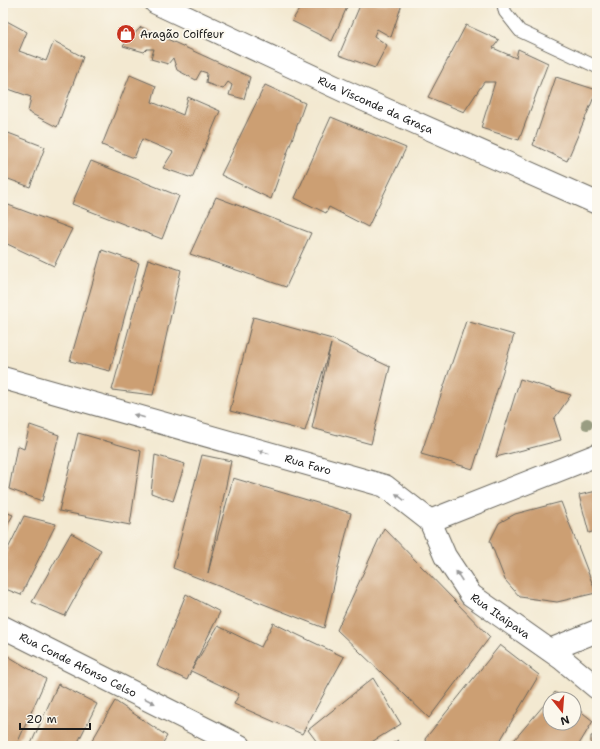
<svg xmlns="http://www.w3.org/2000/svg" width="600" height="749" font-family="'Shantell Sans',sans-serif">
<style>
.building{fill:#cc9f73}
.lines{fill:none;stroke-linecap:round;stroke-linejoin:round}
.service-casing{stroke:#67645b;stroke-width:14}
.minor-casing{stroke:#67645b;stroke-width:24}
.service{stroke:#fff;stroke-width:12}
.minor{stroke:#fff;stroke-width:22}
.tree{fill:#999d82}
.oneway{fill:#999}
.labels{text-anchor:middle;stroke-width:3.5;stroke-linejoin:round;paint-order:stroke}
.poi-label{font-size:11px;fill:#1c1c1c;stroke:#fbf7ec;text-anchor:start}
.street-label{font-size:11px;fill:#1c1c1c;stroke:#fbf7ec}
</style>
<rect width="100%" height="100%" fill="#fbf7ec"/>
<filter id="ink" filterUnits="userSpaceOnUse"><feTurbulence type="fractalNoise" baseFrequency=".025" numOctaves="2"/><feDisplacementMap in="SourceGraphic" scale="8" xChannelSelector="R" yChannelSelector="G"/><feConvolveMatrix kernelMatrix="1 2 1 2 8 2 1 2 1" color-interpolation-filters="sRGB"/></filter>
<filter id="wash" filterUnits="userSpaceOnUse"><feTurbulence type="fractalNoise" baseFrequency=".012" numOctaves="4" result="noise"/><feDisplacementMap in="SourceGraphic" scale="16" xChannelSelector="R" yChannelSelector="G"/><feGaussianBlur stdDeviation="0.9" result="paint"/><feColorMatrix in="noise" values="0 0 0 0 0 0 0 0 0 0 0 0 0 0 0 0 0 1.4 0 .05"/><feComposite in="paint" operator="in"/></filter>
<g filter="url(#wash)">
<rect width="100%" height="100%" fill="#f3e9d1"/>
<g id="blocks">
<g class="building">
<path d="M303,3H338L347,7L332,41L292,21Z"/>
<path d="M361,3L402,4L391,37L377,29L374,36L387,45L375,68L339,55Z"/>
<path d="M3,19L27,32L19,51L46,61L54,41L83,57L57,127L28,112L31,97L3,87Z"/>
<path d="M466,25L499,40L493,48L516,58L518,49L548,63L519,140L481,128L495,82H484L464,112L428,97Z"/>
<path d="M141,27L250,77L244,99L229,95L232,85L228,82L223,89L206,83L207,73L201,71L196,80L177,70L173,58L168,64L151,59L154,49H147L144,52L123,46Z"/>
<path d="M130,75L156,86L152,102L183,115L188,97L220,111L192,178L163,168L173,152L142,139L134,158L102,145Z"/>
<path d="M556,77L597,90L567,161L533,145Z"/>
<path d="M265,85L305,103L271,199L221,175Z"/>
<path d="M331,117L406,148L368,227L329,207L326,213L295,198Z"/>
<path d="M3,131L45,147L30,187L3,177Z"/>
<path d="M91,161L179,196L162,239L72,204Z"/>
<path d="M216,197L311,233L286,287L190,254Z"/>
<path d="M3,203L72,229L54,266L3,242Z"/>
<path d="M102,250L139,263L110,371L70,361Z"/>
<path d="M148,259L181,270L153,395L112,390Z"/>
<path d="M253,317L332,339L390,367L371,444L312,428L331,344L305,431L230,411Z"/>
<path d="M466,321L514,335L473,469L421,454Z"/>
<path d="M520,379L571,395L554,419L561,440L496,457Z"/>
<path d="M3,423L7,425L3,437Z"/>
<path d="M30,425L59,435L42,501L9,489L17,446L24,449Z"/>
<path d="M78,433L141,451L130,525L59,511Z"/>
<path d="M155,455L185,464L173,501L151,493Z"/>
<path d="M202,455L231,461L208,573L233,478L351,513L324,628L173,568Z"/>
<path d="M597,491V530L589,533L579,495Z"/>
<path d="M561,502L596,593L557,602L520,597L505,580L490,541L499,523L515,514Z"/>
<path d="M3,511L13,515L3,533Z"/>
<path d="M24,516L56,524L21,595L3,588V559Z"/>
<path d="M384,528L490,637L429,718L337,630Z"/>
<path d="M71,533L101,550L65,616L32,602Z"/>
<path d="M186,594L220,612L192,669L218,626L261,647L273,623L344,657L302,734L234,704L239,694L191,671L187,680L157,666Z"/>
<path d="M500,645L539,675L497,746H427L425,739Z"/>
<path d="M3,653L46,679L16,746H3Z"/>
<path d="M373,678L401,724L365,746H320L308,730Z"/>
<path d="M58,684L97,704L76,746H30Z"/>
<path d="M555,692L564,699H550V723H574V706L593,721L578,746H509Z"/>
<path d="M115,701L167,736L161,746H89Z"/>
<path d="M597,735V746H591V736Z"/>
<path d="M398,740L401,746H389Z"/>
</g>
</g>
</g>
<g filter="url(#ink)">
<use href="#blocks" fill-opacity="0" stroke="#67645b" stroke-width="1"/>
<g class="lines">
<defs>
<path id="service" d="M503,3L505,12L520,31L597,67"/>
<g id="minor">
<path id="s1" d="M156,3L344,91L597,203"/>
<path id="s2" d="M3,378L385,486L430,521L445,556L471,595L562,659L597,688"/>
<path d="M430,521L597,455"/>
<path id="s3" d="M3,627L240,746"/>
<path d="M550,650L597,631"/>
</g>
</defs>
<use href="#service" class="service-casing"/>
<use href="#minor" class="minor-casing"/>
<use href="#service" class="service"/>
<use href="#minor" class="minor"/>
</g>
<circle class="tree" cx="587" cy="424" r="6"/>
<defs><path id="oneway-solid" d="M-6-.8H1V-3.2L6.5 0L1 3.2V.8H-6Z"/></defs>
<g class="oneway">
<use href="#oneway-solid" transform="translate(139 416) rotate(-164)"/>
<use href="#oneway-solid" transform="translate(264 452) rotate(-164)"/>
<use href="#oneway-solid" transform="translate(400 497) rotate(-142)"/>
<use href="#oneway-solid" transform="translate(459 576) rotate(-123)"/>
<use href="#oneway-solid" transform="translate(150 701) rotate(27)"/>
</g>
</g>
<defs>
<symbol id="shop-disc" viewBox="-11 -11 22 22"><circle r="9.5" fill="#c8321e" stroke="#fbf7ec"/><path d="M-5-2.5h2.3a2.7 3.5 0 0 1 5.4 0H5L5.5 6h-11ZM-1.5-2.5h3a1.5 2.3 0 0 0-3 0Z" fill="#fff"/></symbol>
</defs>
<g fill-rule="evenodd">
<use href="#shop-disc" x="115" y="23" width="22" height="22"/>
</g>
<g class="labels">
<g class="poi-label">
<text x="140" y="38">Aragão Coiffeur</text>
</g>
<g class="street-label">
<text dy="4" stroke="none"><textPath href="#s1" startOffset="242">Rua Visconde da Graça</textPath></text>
<text dy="4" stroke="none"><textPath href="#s2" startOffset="317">Rua Faro</textPath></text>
<text dy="4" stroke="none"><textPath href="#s2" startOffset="575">Rua Itaipava</textPath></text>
<text dy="4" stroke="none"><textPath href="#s3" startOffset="84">Rua Conde Afonso Celso</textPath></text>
</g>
</g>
<rect width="600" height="749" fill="none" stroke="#fbf7ec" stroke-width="16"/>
<g transform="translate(562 711) rotate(163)"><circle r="19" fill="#fbf7ec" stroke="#a29f99"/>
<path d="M0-3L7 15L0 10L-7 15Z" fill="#c8321e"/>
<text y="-6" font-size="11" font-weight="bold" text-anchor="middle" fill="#1c1c1c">N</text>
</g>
<path d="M20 723v6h70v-6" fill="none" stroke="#1c1c1c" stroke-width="2"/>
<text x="26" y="723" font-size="12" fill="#1c1c1c" stroke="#fbf7ec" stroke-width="3" paint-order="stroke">20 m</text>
</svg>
